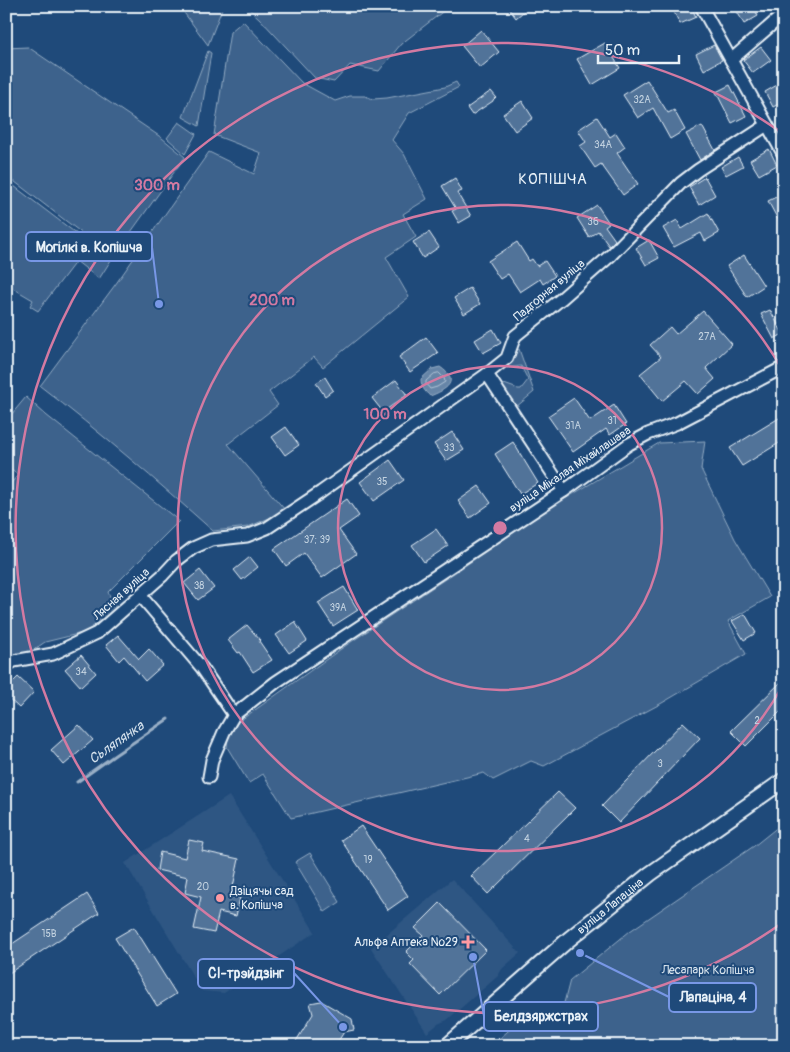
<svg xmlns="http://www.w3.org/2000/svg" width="790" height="1052" font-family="Pangolin,sans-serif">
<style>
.built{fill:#2e5683}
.green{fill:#3c628c;stroke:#92aac2}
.water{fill:#6685a7;stroke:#9ab0c7}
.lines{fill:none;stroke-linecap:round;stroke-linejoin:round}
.shore{stroke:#b4c6d8;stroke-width:1}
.stream{stroke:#9ab0c7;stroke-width:3}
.building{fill:#517399;stroke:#e8f1f8}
.minor-casing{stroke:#e8f1f8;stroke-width:15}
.major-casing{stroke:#e8f1f8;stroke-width:18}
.minor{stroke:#1f4a7a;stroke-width:11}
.major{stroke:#1f4a7a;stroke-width:14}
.ring{fill:none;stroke:#d37aa2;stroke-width:2.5}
.poi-dot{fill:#ff9aa2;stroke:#1f4a7a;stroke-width:2}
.labels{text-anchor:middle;stroke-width:4;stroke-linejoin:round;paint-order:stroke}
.number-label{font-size:10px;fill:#c2d2e0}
.street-label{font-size:12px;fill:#e8f1f8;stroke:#1f4a7a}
.poi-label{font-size:12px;fill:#e8f1f8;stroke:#1f4a7a;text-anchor:start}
.park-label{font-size:12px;fill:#d7e3ed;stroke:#1f4a7a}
.water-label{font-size:14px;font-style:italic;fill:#d4e1ec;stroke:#1f4a7a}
.quarter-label{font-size:15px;letter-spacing:1px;fill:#e8f1f8;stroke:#1f4a7a}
.centre{fill:#d37aa2;stroke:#1f4a7a;stroke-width:2.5}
.ring-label{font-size:15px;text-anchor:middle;font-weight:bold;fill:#d37aa2;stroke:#1f4a7a;stroke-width:4;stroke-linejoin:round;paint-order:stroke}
.leader{fill:none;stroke:#7897e6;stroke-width:2}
.callout-dot{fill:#7897e6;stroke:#1f4a7a;stroke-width:2}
.callout{fill:#1f4a7a;stroke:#7897e6;stroke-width:2}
.callout-label{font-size:14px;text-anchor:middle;font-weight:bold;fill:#e8f1f8}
</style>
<rect width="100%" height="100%" fill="#1f4a7a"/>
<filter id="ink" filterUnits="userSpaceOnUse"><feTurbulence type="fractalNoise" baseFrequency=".02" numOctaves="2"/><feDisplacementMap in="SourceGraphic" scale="10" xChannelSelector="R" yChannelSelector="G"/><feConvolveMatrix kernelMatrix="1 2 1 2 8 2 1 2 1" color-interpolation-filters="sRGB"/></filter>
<g filter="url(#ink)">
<g class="built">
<path d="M229,796L315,932L224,993L202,991L125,863Z"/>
<path d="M452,879L520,953L502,969L498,976L447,1020L438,1024L427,1033L371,948Z"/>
</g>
<g class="green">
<path d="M179,6H223L208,45Z"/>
<path d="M246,6H450L401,44L379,71L350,65L334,82L315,78L260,19Z"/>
<path d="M243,21L302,83L335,101L350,96H365L373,99L387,98L445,87L456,82L459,87L409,113L392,140L404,154L427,199L403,214L416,237L386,257L409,297L323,367L314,357L269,392L278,405L228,444L286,511L248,527L213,531C157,481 100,432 40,386L115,285L209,152L254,174L261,153L214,135L230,32Z"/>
<path d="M28,47L162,138L185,157L113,257L6,175V48Z"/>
<path d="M208,51L211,53L199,126L183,117Z"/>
<path d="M179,122L196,134L185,154L167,138Z"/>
<path d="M6,180L111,260L99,279L76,261L38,311L30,306L33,300L6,284Z"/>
<path d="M519,349L534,392L516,407L503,389L504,384L518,389H521L528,380L521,366L507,368V365L516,351Z"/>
<path d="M26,397L46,415L179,521L108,592L116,609L86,632L45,642L6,669V489L18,475L6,466V421Z"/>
<path d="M705,441L701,469L735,539L770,597L728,621L746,654L662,703L544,766L531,761L493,780L484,773L291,818L263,774L249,783L227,747L228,738L238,722L348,644L466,565L553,506L659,443Z"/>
<path d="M784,822V1046H491L532,1010L564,1003L570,980L630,931L754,846Z"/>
<path d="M310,853L340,902L325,912L295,862Z"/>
</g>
<path class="water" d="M440,367C461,381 446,390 430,396C424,391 421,386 421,379L432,369Z"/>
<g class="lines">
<path class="shore" d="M439,373L444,378L445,382L437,387L430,389L426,384V381L434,374Z"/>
<path class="stream" d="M77,782L115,755L168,719"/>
</g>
<g class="building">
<path d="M507,6H530L516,18Z"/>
<path d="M671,6H691L696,17L680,24Z"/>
<path d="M734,6H753L758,16L744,24Z"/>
<path d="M481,30L499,52L480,68L462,46Z"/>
<path d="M605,43L620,68L592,85L577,59Z"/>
<path d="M714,45L722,60L704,70L696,54Z"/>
<path d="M761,47L771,60L753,73L743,60Z"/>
<path d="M647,80L668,113L674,110L685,130L670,139L653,108L638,118L623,95Z"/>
<path d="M784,81V101L773,107L765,92Z"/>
<path d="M730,85L746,116L732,123L716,92Z"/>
<path d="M491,91L496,97L493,100V101L472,115L467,108Z"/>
<path d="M522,101L533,118L515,131L503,114Z"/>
<path d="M597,117L610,137L616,133L625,147L617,153L638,184L623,195L601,164L595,168L580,146L586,142L578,130Z"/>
<path d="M702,126L715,150L700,160L686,134Z"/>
<path d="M769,149L777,165L759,175L750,160Z"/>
<path d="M738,157L743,166L726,175L721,167Z"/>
<path d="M705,177L715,195L699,205L689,187Z"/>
<path d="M455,178L462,191L457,193L471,216L459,223L452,211L456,209L442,186Z"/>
<path d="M784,193V231L768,201Z"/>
<path d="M597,205L609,223L605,226L615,240L609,246L598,231L589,237L577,218Z"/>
<path d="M708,213L719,233L705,241L701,233L674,247L663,228L677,220L682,229Z"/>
<path d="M429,232L439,247L423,258L413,242Z"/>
<path d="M649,240L659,258L646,265L636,248Z"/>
<path d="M517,242L529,261L532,259L537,266L545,261L555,276L543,284L540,279L520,292L508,274L500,279L488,261Z"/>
<path d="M744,255L764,286L747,297L727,266Z"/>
<path d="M470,288L480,304L464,314L454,298Z"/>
<path d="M770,310L783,334L774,339L761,314Z"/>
<path d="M703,311L732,344L706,368L715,379L698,394L686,381L662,401L640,374L661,357L650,345L670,327L676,334Z"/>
<path d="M493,329L501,343L483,353L475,340Z"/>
<path d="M426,337L438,353L410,372L399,357Z"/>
<path d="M325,377L333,390L325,396L316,383Z"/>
<path d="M396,380L407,395L383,412L372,398Z"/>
<path d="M574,398L590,421L614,405L626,424L610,435L606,429L573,452L548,416Z"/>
<path d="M784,415V440L742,466L730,448Z"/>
<path d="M286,427L299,445L285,455L272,437Z"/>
<path d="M452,432L464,450L446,461L434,444Z"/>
<path d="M513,442L538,483L520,494L495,454Z"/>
<path d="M390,460L404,480L374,501L360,482Z"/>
<path d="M479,486L491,503L470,518L458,501Z"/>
<path d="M347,499L359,516L339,530L356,554L322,578L304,553L286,566L274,549Z"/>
<path d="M436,529L448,546L424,562L412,545Z"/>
<path d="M250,557L258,567L242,580L234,570Z"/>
<path d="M200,570L214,588L198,600L184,583Z"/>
<path d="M344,587L358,610L333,626L318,603Z"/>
<path d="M745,614L756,633L744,640L732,621Z"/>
<path d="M295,622L307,641L289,653L276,635Z"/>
<path d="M247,625L260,640L259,641L272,660L253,672L240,652L238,653L228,640Z"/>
<path d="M118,635L139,659L149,649L163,665L145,681L124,656L119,661L106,645Z"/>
<path d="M81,655L96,673L81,687L65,669Z"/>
<path d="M18,677L34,692L19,708L6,696V689Z"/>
<path d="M784,679V708L746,746L731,731Z"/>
<path d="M683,722L700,738L619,823L602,806Z"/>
<path d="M79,725L93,740L64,765L51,750Z"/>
<path d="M558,792L575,808L488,894L471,876Z"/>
<path d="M361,826L408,896L388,910L341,840Z"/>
<path d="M189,840L204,843L202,851L239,859L231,896L240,898L236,916L219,912L214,933L194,929L201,897L185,893L188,877L157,870L160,852L185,858Z"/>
<path d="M87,894L99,913L6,975V948Z"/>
<path d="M440,903L486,950L440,995L410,964L414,960L406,952L423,935L415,928Z"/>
<path d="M134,927L176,994L157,1006L115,938Z"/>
<path d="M321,1001L352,1019L354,1030L344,1032L335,1046H293L313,1014L310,1003Z"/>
</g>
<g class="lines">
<defs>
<g id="minor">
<path d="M701,6L784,155"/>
<path d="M731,60L784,14"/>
<path d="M487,374L564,491"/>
<path d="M140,595L202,668L234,715"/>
<path d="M6,666L14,661L53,654L97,633L163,575L176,561L193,548L211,540L247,536L267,528L321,492L487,374L507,358L515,336L561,299L611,255L681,183L698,170L767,125"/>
<path d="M209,777L212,760L224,732L234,715L276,682L564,491L629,444L648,434L677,423L784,367"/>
</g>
<g id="major">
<path id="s1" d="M447,1046L568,940L650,874L784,780"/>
</g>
</defs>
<use href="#minor" class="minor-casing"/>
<use href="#major" class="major-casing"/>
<use href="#minor" class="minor"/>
<use href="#major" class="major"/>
</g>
</g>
<g class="ring">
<circle cx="500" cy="528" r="162"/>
<path d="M783 685A323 323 0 1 1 783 371"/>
<path d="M782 923A485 485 0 1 1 782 133"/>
</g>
<g class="poi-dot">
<circle cx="220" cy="898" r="5"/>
<path d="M465.5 934.5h5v5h5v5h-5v5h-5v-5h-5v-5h5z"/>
</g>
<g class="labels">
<g class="number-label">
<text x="642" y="103">32А</text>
<text x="603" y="148">34А</text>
<text x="593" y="225">36</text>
<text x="707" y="340">27А</text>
<text x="612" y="424">31</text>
<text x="573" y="429">31А</text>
<text x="449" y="451">33</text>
<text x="382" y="485">35</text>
<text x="317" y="543">37; 39</text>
<text x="199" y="589">38</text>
<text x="338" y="611">39А</text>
<text x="81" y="675">34</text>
<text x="757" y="724">2</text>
<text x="660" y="767">3</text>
<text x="527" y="842">4</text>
<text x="368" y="863">19</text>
<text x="203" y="890">20</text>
<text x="49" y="937">15В</text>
</g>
<g class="street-label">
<text transform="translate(549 290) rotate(-40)" y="4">Падгорная вуліца</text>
<text transform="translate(570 469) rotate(-34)" y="4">вуліца Мікалая Міхайлашава</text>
<text transform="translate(121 594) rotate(-42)" y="4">Лясная вуліца</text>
<text dy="4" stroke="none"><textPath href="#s1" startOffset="215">вуліца Лапаціна</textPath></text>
</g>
<g class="poi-label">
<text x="230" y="895">Дзіцячы сад<tspan x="230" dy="14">в. Копішча</tspan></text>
<text x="458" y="946" text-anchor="end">Альфа Аптека №29</text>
</g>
<g class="park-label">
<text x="708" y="974">Лесапарк Копішча</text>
</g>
<g class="water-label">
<text transform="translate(116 742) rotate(-35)" y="5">Сьляпянка</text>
</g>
<g class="quarter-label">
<text x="553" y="184">КОПІШЧА</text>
</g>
</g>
<circle cx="500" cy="528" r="8" class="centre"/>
<g class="ring-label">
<text x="157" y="190">300 m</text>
<text x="272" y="305">200 m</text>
<text x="385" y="419">100 m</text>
</g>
<path class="leader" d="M159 304L152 247M343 1027L294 973M580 953L669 997M473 957L484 1016"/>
<g class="callout-dot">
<circle cx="159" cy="304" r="5"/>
<circle cx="343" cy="1027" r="5"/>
<circle cx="580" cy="953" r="5"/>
<circle cx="473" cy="957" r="5"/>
</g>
<g class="callout">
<rect x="26" y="232" width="126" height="29" rx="5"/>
<rect x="198" y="959" width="96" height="29" rx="5"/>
<rect x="669" y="983" width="87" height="29" rx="5"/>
<rect x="484" y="1002" width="114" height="29" rx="5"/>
</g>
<g class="callout-label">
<text x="89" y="252">Могілкі в. Копішча</text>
<text x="246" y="978">СІ-трэйдзінг</text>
<text x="713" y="1002">Лапаціна, 4</text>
<text x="541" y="1021">Белдзяржстрах</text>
</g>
<rect width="790" height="1052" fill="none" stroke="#1f4a7a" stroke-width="25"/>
<rect x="12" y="12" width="765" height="1027" fill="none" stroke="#e8f1f8" stroke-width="2" filter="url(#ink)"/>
<path d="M598 55v8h81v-8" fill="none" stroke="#e8f1f8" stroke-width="2.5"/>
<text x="605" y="55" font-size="15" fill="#e8f1f8" stroke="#1f4a7a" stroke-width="4" paint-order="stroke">50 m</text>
</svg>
